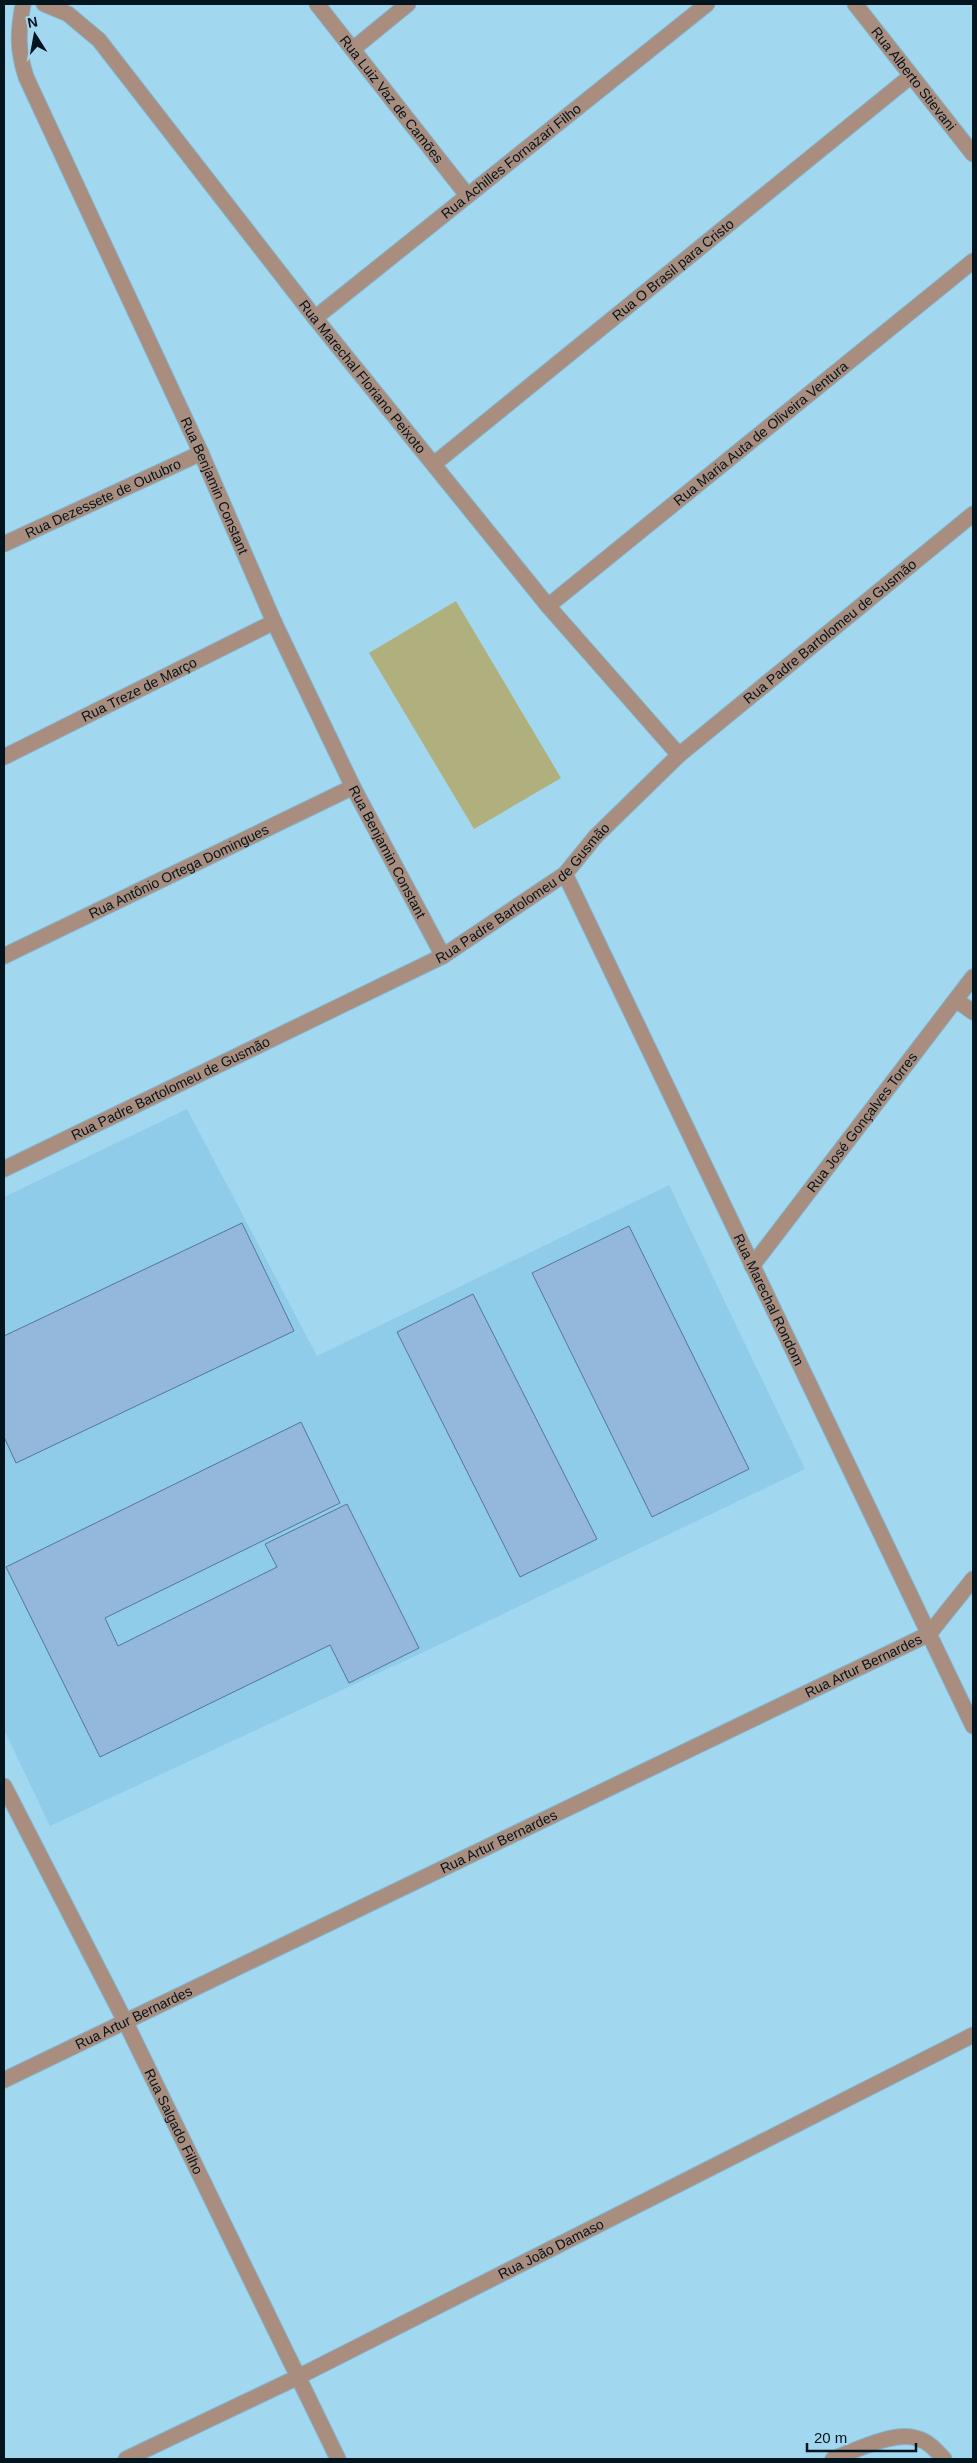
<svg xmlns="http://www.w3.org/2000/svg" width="977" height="2463" font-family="Helvetica,sans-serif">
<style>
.built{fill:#8fccea}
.green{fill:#afb07e}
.building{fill:#94b8dc;stroke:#547698}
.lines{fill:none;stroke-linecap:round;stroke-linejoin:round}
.service-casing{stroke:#85b4ca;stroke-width:17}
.minor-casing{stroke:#85b4ca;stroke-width:17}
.service{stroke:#a98d7e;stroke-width:15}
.minor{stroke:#a98d7e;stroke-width:15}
.labels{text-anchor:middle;stroke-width:5;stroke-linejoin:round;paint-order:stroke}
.street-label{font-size:14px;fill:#02141d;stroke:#a2d7f0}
</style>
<rect width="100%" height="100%" fill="#a2d7f0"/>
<path class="built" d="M187,1109L317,1356L669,1185L805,1469L428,1650L50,1826L4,1730V1197Z"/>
<path class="green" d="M456,601L561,778L474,829L369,653Z"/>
<g class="building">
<path d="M242,1223L294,1331L16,1463L4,1437V1336Z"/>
<path d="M629,1226L749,1469L652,1517L532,1273Z"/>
<path d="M473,1294L597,1539L520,1577L397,1332Z"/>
<path d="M301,1422L340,1503L105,1618L118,1646L277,1567L265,1544L347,1504L419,1648L349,1683L330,1645L100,1757L6,1567Z"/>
</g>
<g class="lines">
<defs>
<path id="service" d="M833,2459C854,2451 894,2431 916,2438C928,2441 936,2450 944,2459"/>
<g id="minor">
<path id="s1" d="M23,4C18,32 17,49 26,77L201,453L274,622L353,787L443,956"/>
<path id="s2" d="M44,4L68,14L99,40L315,318L548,606L679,755"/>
<path id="s3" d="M317,4L467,195"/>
<path id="s4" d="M855,4L973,154"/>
<path d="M353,49L408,4"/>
<path id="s5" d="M315,318L707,4"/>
<path id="s6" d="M434,464L911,76"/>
<path id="s7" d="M4,544L201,453"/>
<path id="s8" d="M548,606L973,261"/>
<path id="s9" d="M4,757L274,622"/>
<path id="s10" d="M565,874L973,1726"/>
<path id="s11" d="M4,956L353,787"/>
<path d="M956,1000L973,1012"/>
<path id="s12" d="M4,1169L443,956L565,874L596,836L679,755L973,514"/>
<path id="s13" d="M752,1266L973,977"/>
<path id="s14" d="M4,1786L125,2021L338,2459"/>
<path id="s15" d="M4,2080L929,1634L973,1579"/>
<path id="s16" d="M126,2459L298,2377L973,2035"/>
</g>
</defs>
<use href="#service" class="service-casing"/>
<use href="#minor" class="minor-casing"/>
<use href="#service" class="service"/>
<use href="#minor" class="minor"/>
</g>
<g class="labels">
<g class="street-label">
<text dy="5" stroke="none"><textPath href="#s4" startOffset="95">Rua Alberto Stievani</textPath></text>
<text dy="5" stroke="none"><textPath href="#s3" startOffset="121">Rua Luiz Vaz de Camões</textPath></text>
<text dy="5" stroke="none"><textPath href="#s5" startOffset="251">Rua Achilles Fornazari Filho</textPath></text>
<text dy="5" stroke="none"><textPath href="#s6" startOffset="308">Rua O Brasil para Cristo</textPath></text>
<text dy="5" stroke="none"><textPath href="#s2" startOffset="494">Rua Marechal Floriano Peixoto</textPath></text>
<text dy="5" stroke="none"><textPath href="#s8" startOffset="274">Rua Maria Auta de Oliveira Ventura</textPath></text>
<text dy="5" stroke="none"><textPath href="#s1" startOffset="524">Rua Benjamin Constant</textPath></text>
<text dy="5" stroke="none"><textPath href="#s7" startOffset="109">Rua Dezessete de Outubro</textPath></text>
<text dy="5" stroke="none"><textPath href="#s12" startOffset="995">Rua Padre Bartolomeu de Gusmão</textPath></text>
<text dy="5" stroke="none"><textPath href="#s9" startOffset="151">Rua Treze de Março</textPath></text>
<text dy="5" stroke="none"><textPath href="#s1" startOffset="929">Rua Benjamin Constant</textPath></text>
<text dy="5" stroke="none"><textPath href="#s11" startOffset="194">Rua Antônio Ortega Domingues</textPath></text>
<text dy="5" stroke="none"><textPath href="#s12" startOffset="590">Rua Padre Bartolomeu de Gusmão</textPath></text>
<text dy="5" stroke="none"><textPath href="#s12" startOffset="185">Rua Padre Bartolomeu de Gusmão</textPath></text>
<text dy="5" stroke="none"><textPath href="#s13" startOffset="181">Rua José Gonçalves Torres</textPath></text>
<text dy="5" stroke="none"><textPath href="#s10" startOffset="472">Rua Marechal Rondom</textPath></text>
<text dy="5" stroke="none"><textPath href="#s15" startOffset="954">Rua Artur Bernardes</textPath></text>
<text dy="5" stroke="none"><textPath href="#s15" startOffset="549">Rua Artur Bernardes</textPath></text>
<text dy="5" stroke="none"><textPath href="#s15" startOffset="144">Rua Artur Bernardes</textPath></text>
<text dy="5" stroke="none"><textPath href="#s14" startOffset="376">Rua Salgado Filho</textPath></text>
<text dy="5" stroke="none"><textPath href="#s16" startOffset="474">Rua João Damaso</textPath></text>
</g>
</g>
<rect width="977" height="2463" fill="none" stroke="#02141d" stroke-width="10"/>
<g transform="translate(35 35) rotate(349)" stroke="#a2d7f0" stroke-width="4" paint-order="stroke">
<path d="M0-4L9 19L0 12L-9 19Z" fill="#02141d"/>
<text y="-8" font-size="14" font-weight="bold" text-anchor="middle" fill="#02141d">N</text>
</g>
<path d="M807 2443v8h109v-8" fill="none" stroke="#02141d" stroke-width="2.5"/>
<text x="814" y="2443" font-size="15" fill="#02141d" stroke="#a2d7f0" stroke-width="4" paint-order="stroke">20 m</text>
</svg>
